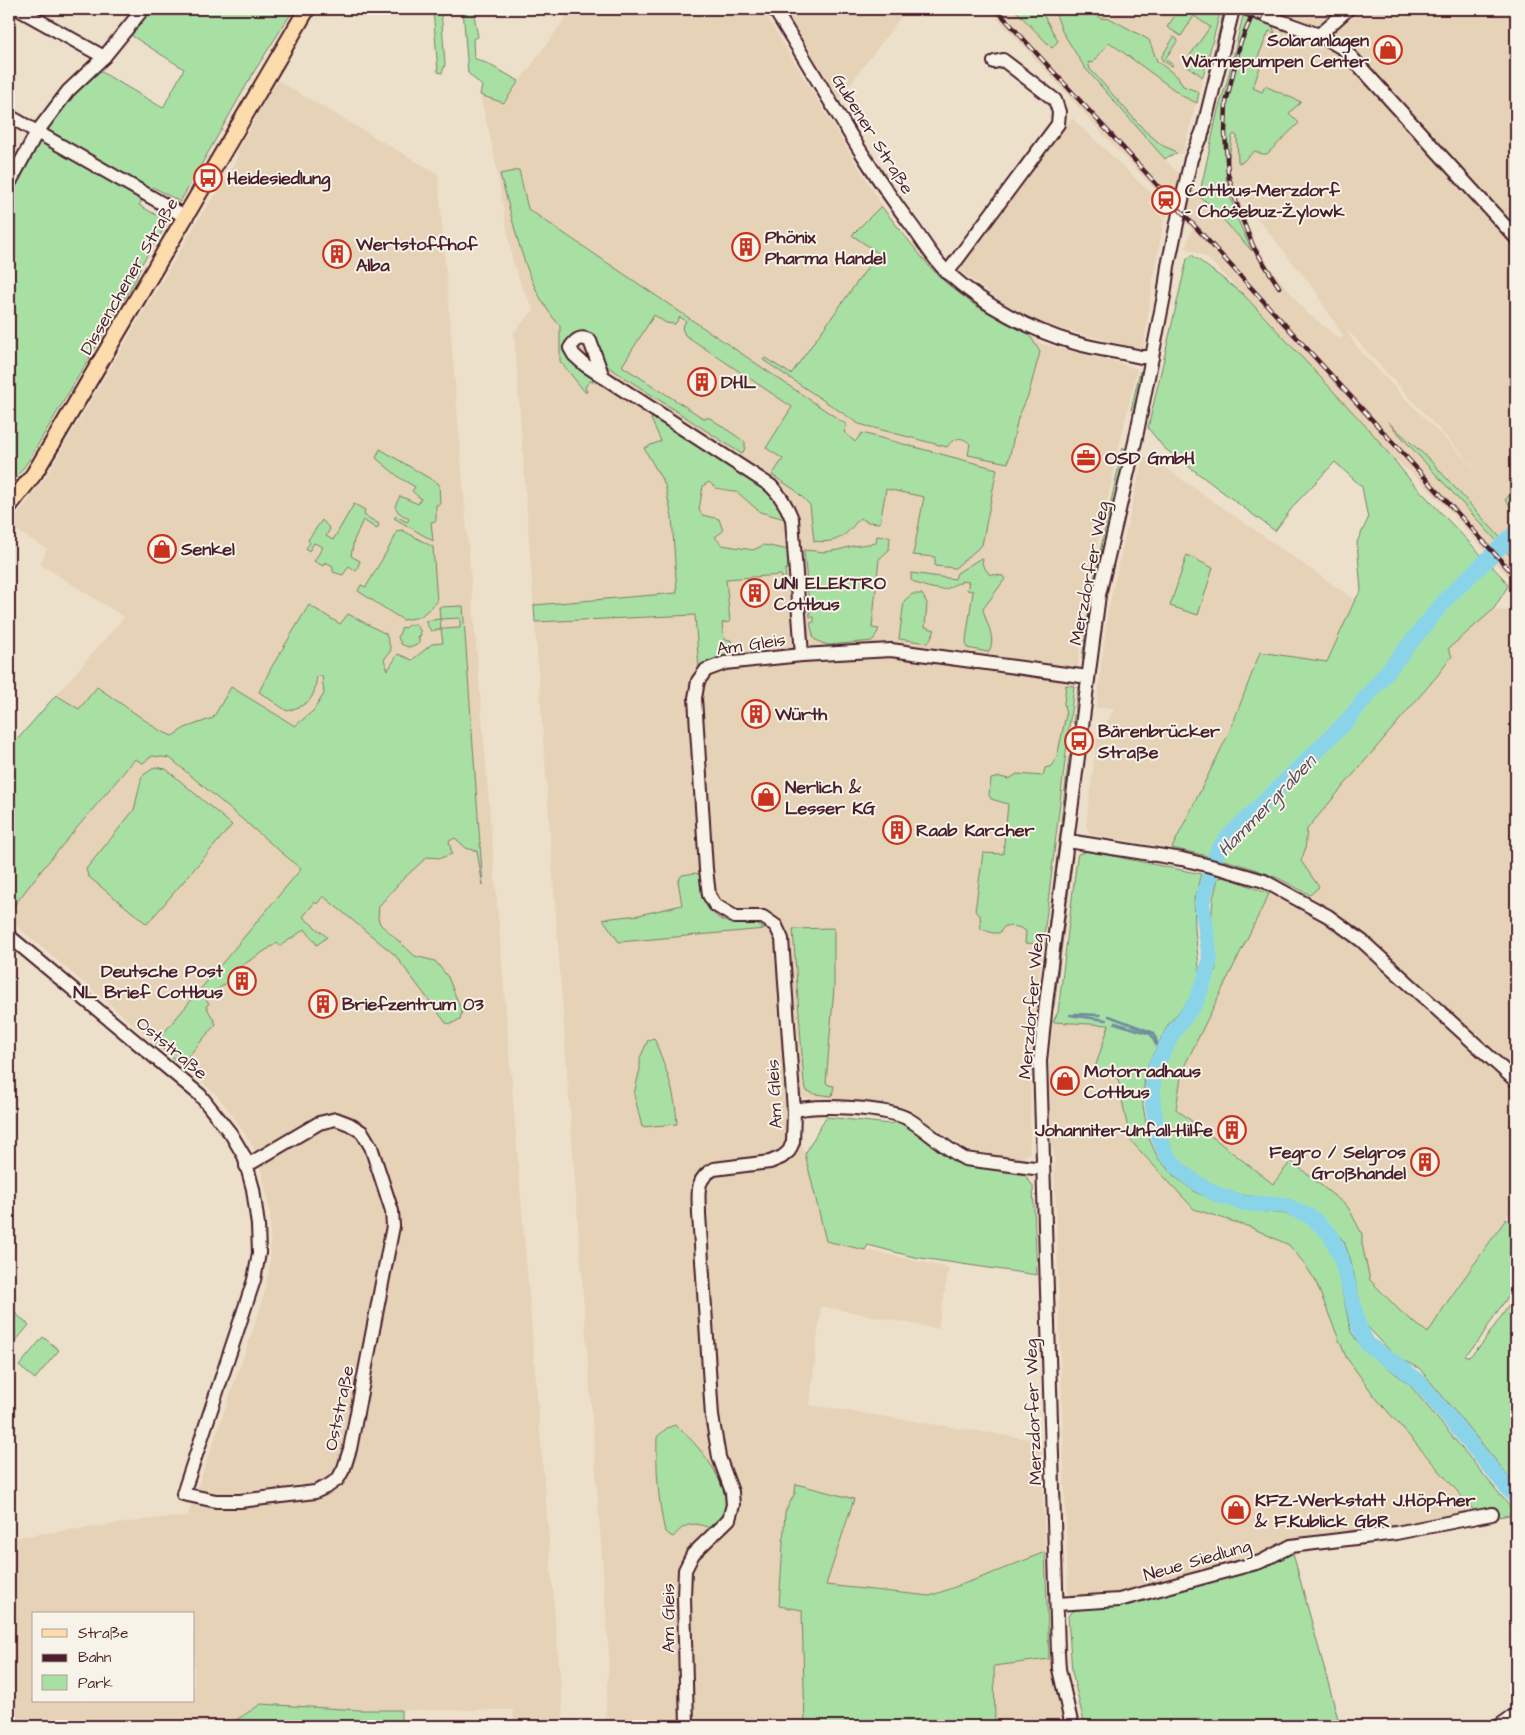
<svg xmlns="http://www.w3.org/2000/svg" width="1525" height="1735" font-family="'Architects Daughter',sans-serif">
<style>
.built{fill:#e6d2b7;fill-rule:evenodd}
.green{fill:#a8e0a4;stroke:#798068;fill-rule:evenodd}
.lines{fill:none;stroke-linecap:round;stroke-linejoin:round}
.stream{stroke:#708c9e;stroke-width:2.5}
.river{stroke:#8ad4ea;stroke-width:16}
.minor-casing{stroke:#4a1f2b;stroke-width:16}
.major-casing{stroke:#4a1f2b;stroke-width:19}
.minor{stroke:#f7f3e8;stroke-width:12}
.major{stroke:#fcdcac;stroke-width:15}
.rail-casing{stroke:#4a1f2b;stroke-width:4.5}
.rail{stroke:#f7f3e8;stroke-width:2.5;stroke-dasharray:8;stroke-linecap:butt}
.labels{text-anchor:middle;stroke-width:4;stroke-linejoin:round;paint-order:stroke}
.poi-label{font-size:18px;font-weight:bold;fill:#4a1f2b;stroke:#f7f3e8;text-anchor:start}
.street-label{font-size:18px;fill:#4a1f2b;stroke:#f7f3e8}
.water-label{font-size:19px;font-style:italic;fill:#5a4c5b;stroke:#f7f3e8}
</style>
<rect width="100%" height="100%" fill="#ede0cb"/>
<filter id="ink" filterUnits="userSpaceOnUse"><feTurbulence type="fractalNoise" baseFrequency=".02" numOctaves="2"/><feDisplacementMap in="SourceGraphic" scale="10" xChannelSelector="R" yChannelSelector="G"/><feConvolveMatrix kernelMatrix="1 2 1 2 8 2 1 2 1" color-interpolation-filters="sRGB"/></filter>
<g filter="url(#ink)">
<g class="built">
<path d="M572,9H762L883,207L929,266L946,283L973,304L1006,323L1029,334L1042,344L1120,363L1137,369L1087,590L1031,1041L1030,1152L1025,1157L1017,1159L965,1149L908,1108L837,1099L795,1097L798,1135L805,1154L826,1241L949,1268L938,1329L821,1306L810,1405L1041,1441L1045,1552L988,1575L930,1596L826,1585L854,1499L795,1493L785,1512L779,1606L819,1612L812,1726H605L609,1656L514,332L534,310L522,288L512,258L494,154L480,95L504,103Z"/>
<path d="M784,9H907L839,99Z"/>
<path d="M988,9H1221L1183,153L1169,156L1165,159L1251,248L1236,216L1226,181L1243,203L1248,225L1255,242L1270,267L1305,311L1340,339L1343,336L1317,295L1318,294L1210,159L1221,103L1247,9H1516V488L1505,500L1516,511V585L1444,505L1418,479L1398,462L1243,294L1206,257L1186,248L1192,228L1169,205L1166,218L1152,204L1160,194L1116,149L1031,54ZM1347,331H1348L1485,479L1401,394L1357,347Z"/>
<path d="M277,80L438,174L564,1726H514L513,1710H359L261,1704L227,1726H9V1538L161,1518L187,1517L256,1321L264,1294L270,1261V1214L263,1177L254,1148L231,1113L215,1093L9,920V749L124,617L40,564L47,549L17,531L14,527L13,521L46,476L207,205L217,194L237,158L238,149ZM34,1614H194V1701H34Z"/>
<path d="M1072,118L1153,195L1149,204L1164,220L1153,279L1143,349L1056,328L1010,308L957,269Z"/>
<path d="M1143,457L1153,459L1355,600L1327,662L1259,652L1230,731L1172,848L1091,835L1086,826L1098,728L1106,724L1115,708H1096L1108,610Z"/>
<path d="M1493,610L1512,611L1516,614V1071L1366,936L1310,895L1318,887L1301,861L1305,850L1307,829L1437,676L1452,656L1447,649Z"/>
<path d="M1269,894L1322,921L1355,945L1516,1092V1203L1448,1301L1428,1333L1400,1311L1370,1280L1362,1244V1234L1348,1207L1291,1161L1273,1184L1176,1109L1182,1071Z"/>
<path d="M1053,1022L1109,1025L1130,1140L1194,1209L1250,1227L1289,1245L1304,1263L1315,1280L1346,1357L1376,1398L1478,1515L1259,1557L1119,1596L1074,1599L1068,1594L1054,1153L1051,1143L1049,1066Z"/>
<path d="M1049,1659L1063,1726H995L994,1666Z"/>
</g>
<g class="green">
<path d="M148,9H294L255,70L180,202L153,187L149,192L46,131L47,126L70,94L98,70L163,108L184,69L129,34Z"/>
<path d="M433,9H441L445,65L442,73L438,72Z"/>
<path d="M463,9H473L478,37L473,39L474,58L488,64L519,81L504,103L480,95L482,86L468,73Z"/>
<path d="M1014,9H1040L1058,41L1052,48Z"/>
<path d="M1054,9H1085L1100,18L1111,19L1142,36L1149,40L1157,61L1178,77L1183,86L1199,92L1197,103L1184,97L1109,42L1093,63L1088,62L1090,69L1145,131L1163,146L1173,150L1177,154L1169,156L1165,159L1085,68L1062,31Z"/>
<path d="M1180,9H1221L1203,77L1184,64L1210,27L1194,16L1181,36L1167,27Z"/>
<path d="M1224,9H1228L1220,40L1216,43L1208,79L1209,85L1206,86Z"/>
<path d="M1247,15L1271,22L1275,33L1269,31L1255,64L1260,67L1253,88L1262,92L1265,86L1301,102L1289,113L1299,123L1267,154H1262L1255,151L1241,163L1238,162L1237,136L1234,134L1232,136L1226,181L1236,216L1252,251L1206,201L1199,197L1218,110L1227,82L1243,16Z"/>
<path d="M1174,37L1178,40L1165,59L1173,65L1171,66L1162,60V56Z"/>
<path d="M40,138L143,199L139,205L168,222L141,265L136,279L27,463L9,487V195Z"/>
<path d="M519,170L528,209L847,425L844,432L855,442L862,433L997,469L982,545L955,568L935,566V557L913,555L924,497L886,489L880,523L868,522L860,518C845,536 838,544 814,541L810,505L795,490L772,475L783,459L766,448L792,407L685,335L682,328L686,321L680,317L675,324L666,323L654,315L622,366L703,418H710L745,442V448L742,454L604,364L579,333C569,338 566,342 565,353L571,360L598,379L596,383L590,381L585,387L587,392H585L560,361V326C524,286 515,225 500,174Z"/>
<path d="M881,206L929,266L946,283L973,304L1006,323L1029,334L1040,352L1028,396L1018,418L1008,463L968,455L970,444C962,435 953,438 947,447L859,424L763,360L765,358L791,374L878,253L852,235Z"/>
<path d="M1192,255L1243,294L1373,434L1411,481L1504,579L1508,586L1493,610L1448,649L1452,656L1437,676L1307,829L1305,850L1301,861L1319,887L1310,895C1300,890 1290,884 1280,879C1246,864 1208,856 1172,848L1230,731L1260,652L1327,662L1355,600L1361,591L1357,542L1368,519L1362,487L1335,462L1295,504L1275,531L1164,448L1148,428L1187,259Z"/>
<path d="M1140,371L1141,380L1133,411L1131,410Z"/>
<path d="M653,415L768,492L781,508L785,519L760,512L737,492L716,488L709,482L703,486L699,510L702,515L719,519L723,531L715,537L722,545L753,550L764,545L789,550L790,567L785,570L786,578H782L781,575L726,579L730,622L722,623L724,639L731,640L732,654L729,658L713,660L699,669L695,615L535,622L534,605L677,593L672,517L665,485L644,448L661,441L651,419Z"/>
<path d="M1388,422L1429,459L1516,555V562Z"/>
<path d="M1123,447L1126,450L1101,561L1086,652L1082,659L1092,588Z"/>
<path d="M380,449L439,484L440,504L436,505V521L431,522L433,541L394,518L396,516L407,522L409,519L398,512L395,506L400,496L418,504L421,499L412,491L415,487L400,478L376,458Z"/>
<path d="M1516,488V512L1505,500Z"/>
<path d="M354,504L365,510L364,515L379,524L377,529L363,520L354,540L351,556L360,561L356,571L349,566L343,575L333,572V566L325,562L323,566L314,561L323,547L314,543L309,551L306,548L310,543L308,540L322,520L330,529L326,536L333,540Z"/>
<path d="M402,530L433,547L437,602L420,617L403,620L358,591L361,585L366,587L394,539L397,531Z"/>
<path d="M877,536L890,537L889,550L879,559L872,628L879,629L873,641L829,645L824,644L814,639L810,623L814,622V617H810L804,550L825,552L838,550L853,546L876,543Z"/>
<path d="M1187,555L1213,568L1198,615L1170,606Z"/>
<path d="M981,558L983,559L982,564L989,574L1003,576L1005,579L983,609C985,621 998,640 988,652L967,648L966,640L973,591L967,590L969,582L961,581V583C954,583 952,587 946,589C938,591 917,585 911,580V573L955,579L957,573Z"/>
<path d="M912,594H922L927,603L925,627L935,630L928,643L899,639L904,601Z"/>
<path d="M309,605L340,624L348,614L386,634L391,650L384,660L388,670L398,654L412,660L432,644L443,643L441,629L431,631L425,621L440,619L439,607L463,606L483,886L477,851L466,848L455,838L449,841L452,854L441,858L427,857L401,881L379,906L378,918L380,924L415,956L435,961L448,977L462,1012L460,1019L451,1024L446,1023L395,955L323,896L317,904L315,902L303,917L327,937L317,945L305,929L280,946L277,943L235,970L238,975L205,998L209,1004L206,1006L216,1024L185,1060L177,1061L156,1044L157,1041L301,869L170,758L152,756L143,763L135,759L44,867L9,912V749L56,695L79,709L97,687L159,730L172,736L185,728L213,718L231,687L295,726L313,711L324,694L322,676H317C314,700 310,704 287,711L259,692L271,668ZM460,618V628L441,629L440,619Z"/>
<path d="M408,625H416L420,630L421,635L418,638L420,641L417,645L408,647L401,644L398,637L402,627L405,628Z"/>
<path d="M1066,685L1074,686L1043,944L1025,943L1026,931L1018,927L1005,926L999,933H993L981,929L980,915L975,911L983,853L1003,854L1008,804L991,799L989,795L991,779L1000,777L1009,779L1017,774L1043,776L1045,768L1052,766L1057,757L1066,715L1064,703Z"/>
<path d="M1078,687L1080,693L1077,723H1073Z"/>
<path d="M1069,756H1073L1072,763L1069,765L1067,781L1070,784L1065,821H1061Z"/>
<path d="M155,767L166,769L232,825L147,924L95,882L88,876L86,869L134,810L142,776Z"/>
<path d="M1061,825L1064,826L1050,943L1046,945Z"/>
<path d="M1088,851L1201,874L1194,899L1195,929L1200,977L1191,997L1168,1025L1145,1070L1143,1105L1148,1136L1158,1158L1174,1176L1195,1192L1219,1202L1246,1210L1286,1214L1309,1222L1325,1236L1333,1250L1351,1332L1362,1348L1409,1384L1516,1514L1498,1517L1495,1511L1478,1515L1376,1398L1346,1357L1315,1280L1304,1263L1289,1245L1250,1227L1194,1209L1130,1140L1118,1079L1095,1068L1109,1025L1053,1022L1058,1012L1077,858L1078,854Z"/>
<path d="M1073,856L1054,1006L1050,1018L1071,857Z"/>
<path d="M696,873L701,876C704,895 707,919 731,923C747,925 749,919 765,929L619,942L603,919L639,915L682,905L678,881L682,875Z"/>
<path d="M1227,877L1269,894L1182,1071L1176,1109L1273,1184L1291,1161L1348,1207L1362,1234V1244L1370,1280L1400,1311L1428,1333L1448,1301L1506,1219L1516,1227V1286L1497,1312L1478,1342L1465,1355L1469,1357L1482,1344L1512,1301L1516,1305V1485L1419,1368L1394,1355L1365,1324L1350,1258L1344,1242L1334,1229L1314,1212L1288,1200L1242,1195L1219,1189L1197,1178L1181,1164L1172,1151L1164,1133L1157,1108L1159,1074L1177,1036L1199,1007L1216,969L1211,924L1213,899L1218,878Z"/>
<path d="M834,928V988L826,1083L829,1085L834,1086L832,1096L815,1094L807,1091L804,1083L793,929Z"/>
<path d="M654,1038C665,1066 676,1093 677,1124L642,1127L634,1094L640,1069V1058L648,1040Z"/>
<path d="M826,1117L889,1124L898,1122L905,1124L955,1163L1025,1175L1033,1186L1037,1275L914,1257L868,1245L865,1250L826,1241L805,1154Z"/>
<path d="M1048,1151L1050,1158L1062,1569H1059Z"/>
<path d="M14,1312L29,1325L9,1349V1318Z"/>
<path d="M43,1337L59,1350L35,1379L19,1366Z"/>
<path d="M675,1425C696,1441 733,1485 724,1513C722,1519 716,1524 713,1529C694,1522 687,1521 673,1537L665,1532C658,1501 656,1469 657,1437L667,1428Z"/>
<path d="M796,1484L854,1499L826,1585L930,1596L988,1575L1045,1552L1049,1659L994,1666L995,1726H805L802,1610L779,1606L785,1512L795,1493Z"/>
<path d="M1292,1550L1340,1726H1085L1072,1672L1068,1616L1071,1612L1077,1610L1130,1605L1261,1566Z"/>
<path d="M261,1704L359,1710H401V1726H227Z"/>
</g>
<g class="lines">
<g class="stream">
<path d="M1075,1014L1100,1015"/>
<path d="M1070,1015L1106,1020"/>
<path d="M1109,1016L1154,1033L1161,1056"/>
<path d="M1115,1023L1151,1034L1156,1045"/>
</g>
<path class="river" d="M1516,532L1447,598L1346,722L1228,837L1217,851L1202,903L1210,959L1206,976L1196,1002L1173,1033L1153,1071V1106L1158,1135L1166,1154L1180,1170L1196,1183L1218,1195L1243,1203L1287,1206L1311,1217L1330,1234L1341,1257L1359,1327L1368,1345L1402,1368L1420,1383L1516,1498"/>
<defs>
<g id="minor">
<path d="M18,9L104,57"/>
<path d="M774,9C820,81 860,158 912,226C923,241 935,262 949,274C982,304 1032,331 1075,343C1096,349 1119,352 1141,357H1152"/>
<path d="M1247,9L1319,35L1348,9"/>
<path d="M1319,35L1344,49L1516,238"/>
<path d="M9,116L186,217"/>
<path d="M1201,138L1233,9"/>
<path d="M9,184L37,132L68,91L104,57L143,9"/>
<path d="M947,273L1058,124L1059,112L1055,100L1003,60L994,62"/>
<path d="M603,377L590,341C581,335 575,340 570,348L574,355L585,365L771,486C781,496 787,506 792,519L802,655"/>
<path d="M1068,841L1182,859L1223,869L1264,881L1328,916L1362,941L1516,1081"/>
<path d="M9,936L200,1095L231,1134L244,1156L253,1189L258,1225L259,1253L254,1280L183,1494L216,1501H240L315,1492L328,1486L338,1479L344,1468L350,1449L393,1226L392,1211L371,1147L362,1132L349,1124L336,1119L319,1123L246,1166"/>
<path d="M794,1111C813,1103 891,1108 908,1119C928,1131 944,1148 965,1159L1034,1168L1043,1167"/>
<path d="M1057,1604L1119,1600L1260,1562L1291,1546L1396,1533L1492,1514"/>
<path d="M687,1726L684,1597L685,1570L693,1554L729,1519L733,1505L732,1492L719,1457L712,1416L699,1214C699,1195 694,1179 714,1169L770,1162L782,1157L789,1151L793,1142L794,1111L782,939L776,926L763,917H735L715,905L709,895L706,869L695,698L698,681L706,670L725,663L802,655L891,650L1088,677"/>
<path d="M1072,1726L1059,1669L1058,1652L1040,1061L1046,1003L1099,595L1135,442L1152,357L1164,296L1168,266L1180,209L1191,159L1203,130"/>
<path d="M1499,1726L1516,1714"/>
</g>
<path id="major" d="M9,506L34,474L58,434L307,9"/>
</defs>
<use href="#minor" class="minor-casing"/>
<use href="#major" class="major-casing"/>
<use href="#minor" class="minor"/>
<use href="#major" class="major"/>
<defs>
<g id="rail">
<path d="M996,9L1516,577"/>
<path d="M1255,9L1240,44L1226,103L1225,133L1228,174L1239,211L1254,248L1279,287"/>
<path d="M1260,18L1264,9"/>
</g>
</defs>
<use href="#rail" class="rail-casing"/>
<use href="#rail" class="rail"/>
</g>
</g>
<defs>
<symbol id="shop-ring" viewBox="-11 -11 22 22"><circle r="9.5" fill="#f7f3e8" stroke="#c8321e" stroke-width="1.5"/><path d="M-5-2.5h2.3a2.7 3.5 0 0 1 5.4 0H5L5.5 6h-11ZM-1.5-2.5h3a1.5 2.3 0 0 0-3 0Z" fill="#c8321e"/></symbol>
<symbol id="bus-ring" viewBox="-11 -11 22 22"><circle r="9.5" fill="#f7f3e8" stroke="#c8321e" stroke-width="1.5"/><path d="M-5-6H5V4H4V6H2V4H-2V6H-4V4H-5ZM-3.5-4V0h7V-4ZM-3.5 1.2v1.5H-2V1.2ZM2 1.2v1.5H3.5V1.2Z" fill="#c8321e"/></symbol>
<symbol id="station-ring" viewBox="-11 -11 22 22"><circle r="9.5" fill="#f7f3e8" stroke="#c8321e" stroke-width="1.5"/><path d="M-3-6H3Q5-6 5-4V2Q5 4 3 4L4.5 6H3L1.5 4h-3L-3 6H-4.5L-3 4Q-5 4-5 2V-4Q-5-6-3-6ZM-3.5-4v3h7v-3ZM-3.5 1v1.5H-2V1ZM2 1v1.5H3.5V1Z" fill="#c8321e"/></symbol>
<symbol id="building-ring" viewBox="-11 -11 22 22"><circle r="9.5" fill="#f7f3e8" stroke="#c8321e" stroke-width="1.5"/><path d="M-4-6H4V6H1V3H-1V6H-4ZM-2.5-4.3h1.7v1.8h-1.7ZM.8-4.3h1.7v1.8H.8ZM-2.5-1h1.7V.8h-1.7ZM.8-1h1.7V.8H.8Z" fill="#c8321e"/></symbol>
<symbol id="office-ring" viewBox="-11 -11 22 22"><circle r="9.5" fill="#f7f3e8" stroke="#c8321e" stroke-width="1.5"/><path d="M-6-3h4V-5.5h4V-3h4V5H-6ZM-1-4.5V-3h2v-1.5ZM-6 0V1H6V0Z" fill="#c8321e"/></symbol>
</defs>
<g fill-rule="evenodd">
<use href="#shop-ring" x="1372" y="34" width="32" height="32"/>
<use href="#bus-ring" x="192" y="162" width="32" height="32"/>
<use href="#station-ring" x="1150" y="184" width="32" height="32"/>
<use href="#building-ring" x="730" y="231" width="32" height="32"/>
<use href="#building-ring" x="321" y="238" width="32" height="32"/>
<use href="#building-ring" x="686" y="366" width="32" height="32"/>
<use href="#office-ring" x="1070" y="442" width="32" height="32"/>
<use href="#shop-ring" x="146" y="533" width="32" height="32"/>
<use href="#building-ring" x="739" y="577" width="32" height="32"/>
<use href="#building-ring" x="740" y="698" width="32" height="32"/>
<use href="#bus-ring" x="1063" y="725" width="32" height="32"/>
<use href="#shop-ring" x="750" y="781" width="32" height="32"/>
<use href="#building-ring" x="881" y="814" width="32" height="32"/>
<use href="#building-ring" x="226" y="965" width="32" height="32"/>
<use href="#building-ring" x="307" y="988" width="32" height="32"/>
<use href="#shop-ring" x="1049" y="1065" width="32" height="32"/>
<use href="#building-ring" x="1216" y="1114" width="32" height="32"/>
<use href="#building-ring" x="1409" y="1146" width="32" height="32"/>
<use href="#shop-ring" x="1220" y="1494" width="32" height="32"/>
</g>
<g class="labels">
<g class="poi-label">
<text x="1369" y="46" text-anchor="end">Solaranlagen<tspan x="1369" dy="21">Wärmepumpen Center</tspan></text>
<text x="227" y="184">Heidesiedlung</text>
<text x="1185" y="196">Cottbus-Merzdorf<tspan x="1185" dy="21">- Chóśebuz-Žylowk</tspan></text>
<text x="765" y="243">Phönix<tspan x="765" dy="21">Pharma Handel</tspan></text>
<text x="356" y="250">Wertstoffhof<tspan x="356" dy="21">Alba</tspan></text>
<text x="721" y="388">DHL</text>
<text x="1105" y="464">OSD GmbH</text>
<text x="181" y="555">Senkel</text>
<text x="774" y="589">UNI ELEKTRO<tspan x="774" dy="21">Cottbus</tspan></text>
<text x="775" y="720">Würth</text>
<text x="1098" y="737">Bärenbrücker<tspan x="1098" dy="21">Straße</tspan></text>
<text x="785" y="793">Nerlich &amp;<tspan x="785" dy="21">Lesser KG</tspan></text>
<text x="916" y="836">Raab Karcher</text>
<text x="223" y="977" text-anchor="end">Deutsche Post<tspan x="223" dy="21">NL Brief Cottbus</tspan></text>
<text x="342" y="1010">Briefzentrum 03</text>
<text x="1084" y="1077">Motorradhaus<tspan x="1084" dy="21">Cottbus</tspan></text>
<text x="1213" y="1136" text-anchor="end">Johanniter-Unfall-Hilfe</text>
<text x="1406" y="1158" text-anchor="end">Fegro / Selgros<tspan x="1406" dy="21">Großhandel</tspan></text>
<text x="1255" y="1506">KFZ-Werkstatt J.Höpfner<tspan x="1255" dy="21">&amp; F.Kublick GbR</tspan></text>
</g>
<g class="street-label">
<text transform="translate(873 134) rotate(58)" y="6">Gubener Straße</text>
<text transform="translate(129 276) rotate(-60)" y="6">Dissenchener Straße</text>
<text transform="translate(1089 573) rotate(-79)" y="6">Merzdorfer Weg</text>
<text transform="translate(751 644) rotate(-8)" y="6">Am Gleis</text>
<text transform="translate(1031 1006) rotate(-85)" y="6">Merzdorfer Weg</text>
<text transform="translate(172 1048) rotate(40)" y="6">Oststraße</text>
<text transform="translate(774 1094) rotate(-93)" y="6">Am Gleis</text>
<text transform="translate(339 1408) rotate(-78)" y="6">Oststraße</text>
<text transform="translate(1033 1412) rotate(-92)" y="6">Merzdorfer Weg</text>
<text transform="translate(1197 1560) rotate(-16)" y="6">Neue Siedlung</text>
<text transform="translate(668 1618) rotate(-90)" y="6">Am Gleis</text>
</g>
<g class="water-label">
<text transform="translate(1266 805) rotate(-46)" y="7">Hammergraben</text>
</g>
</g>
<rect width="1525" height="1735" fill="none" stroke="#f7f3e8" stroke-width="30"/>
<rect x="15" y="15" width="1495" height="1705" fill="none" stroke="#4a1f2b" stroke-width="2" filter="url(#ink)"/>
<rect x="32" y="1612" width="162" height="90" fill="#f7f3e8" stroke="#b29e9c"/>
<rect x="42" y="1629" width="25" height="8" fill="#fcdcac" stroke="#b29e9c"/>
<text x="78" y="1638" font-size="15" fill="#4a1f2b">Straße</text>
<rect x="42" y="1654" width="25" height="8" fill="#4a1f2b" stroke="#b29e9c"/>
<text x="78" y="1662" font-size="15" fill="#4a1f2b">Bahn</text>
<rect x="42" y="1675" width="25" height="15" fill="#a8e0a4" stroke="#b29e9c"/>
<text x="78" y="1688" font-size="15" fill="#4a1f2b">Park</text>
</svg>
